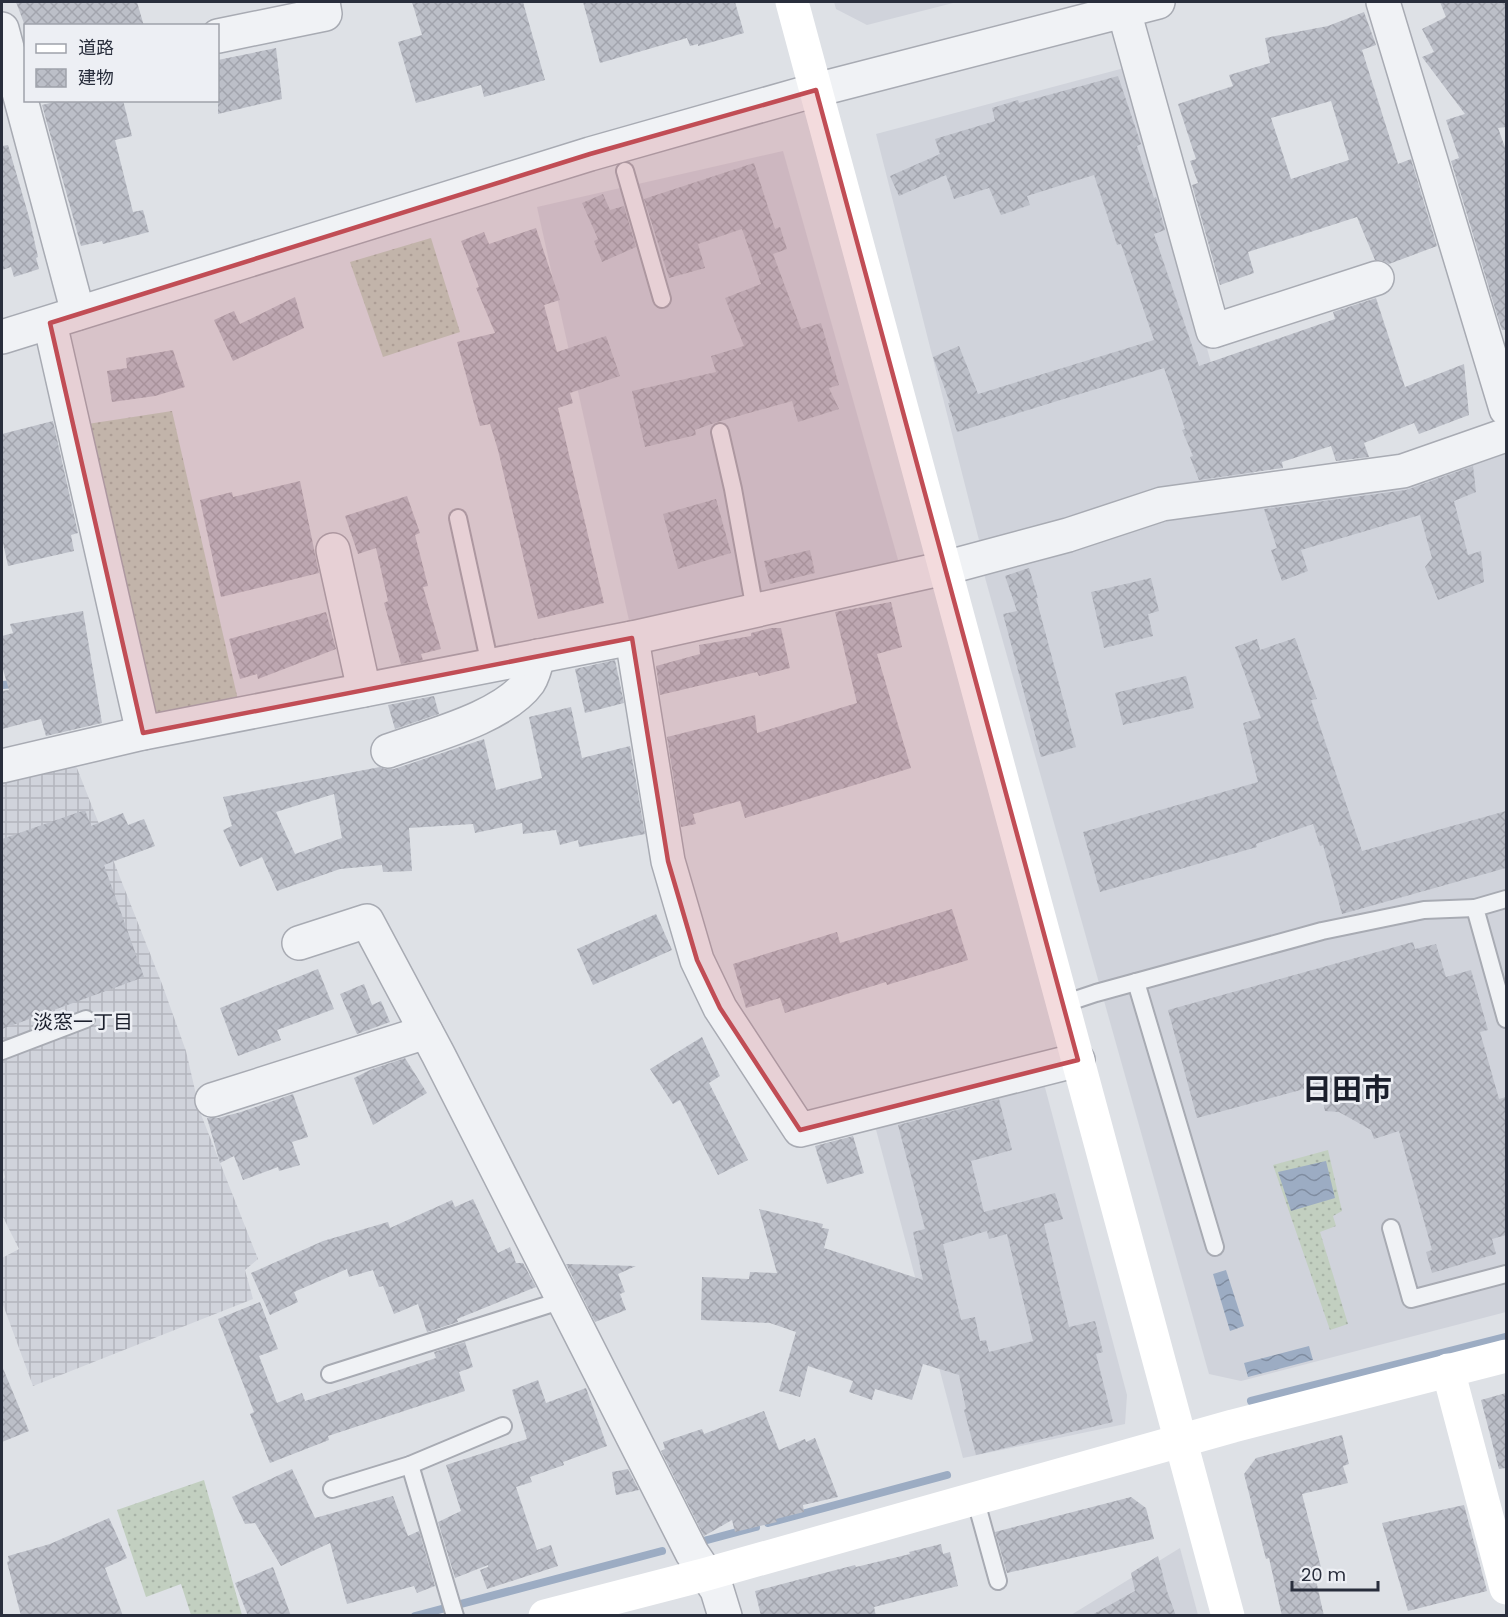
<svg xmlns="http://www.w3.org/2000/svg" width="1508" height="1617" font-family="Poppins,'Noto Sans JP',sans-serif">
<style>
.built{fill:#d0d3db}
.industrial{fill:url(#industrial-grid)}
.grass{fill:url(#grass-dots)}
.water{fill:url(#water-waves)}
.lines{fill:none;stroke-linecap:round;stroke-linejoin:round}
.stream{stroke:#9cacc3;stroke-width:8}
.building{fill:url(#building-cross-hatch);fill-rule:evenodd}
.lane-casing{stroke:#a8abb3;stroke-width:20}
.street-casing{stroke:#a8abb3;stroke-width:36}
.lane{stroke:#f0f2f5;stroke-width:16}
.street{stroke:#f0f2f5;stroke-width:33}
.secondary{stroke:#fff;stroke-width:33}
.marked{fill:#c14d55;fill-opacity:0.2;stroke:#c14d55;stroke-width:4.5;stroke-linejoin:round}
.labels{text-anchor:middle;stroke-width:5;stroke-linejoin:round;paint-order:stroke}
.neighbourhood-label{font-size:20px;fill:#1b1f2c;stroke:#edeff4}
.town-label{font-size:30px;font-weight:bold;fill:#1b1f2c;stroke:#edeff4}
</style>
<defs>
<pattern id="industrial-grid" width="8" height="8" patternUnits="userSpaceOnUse" patternTransform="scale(1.5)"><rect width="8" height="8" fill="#d0d3db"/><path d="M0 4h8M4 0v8" fill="none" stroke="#b3b5bd"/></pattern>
<pattern id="grass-dots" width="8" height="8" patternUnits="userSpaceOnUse" patternTransform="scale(1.5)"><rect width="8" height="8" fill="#c2cfc0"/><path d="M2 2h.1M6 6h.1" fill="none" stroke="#a7b2a6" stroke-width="1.8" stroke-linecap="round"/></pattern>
<pattern id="water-waves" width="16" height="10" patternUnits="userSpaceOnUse" patternTransform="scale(1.5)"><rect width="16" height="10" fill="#9cacc3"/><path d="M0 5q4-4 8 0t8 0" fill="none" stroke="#7f8ca0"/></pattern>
<pattern id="building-cross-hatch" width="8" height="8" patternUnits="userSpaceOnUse" patternTransform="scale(1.5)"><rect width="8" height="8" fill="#bcbfc8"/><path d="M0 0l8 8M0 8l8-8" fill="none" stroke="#a2a4ad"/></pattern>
</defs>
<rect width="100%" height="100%" fill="#dee1e6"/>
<g class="built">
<path d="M834,2H957L867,25L836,9Z"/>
<path d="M1128,67L1217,384L1257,479L982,552L876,134Z"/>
<path d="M783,151L900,567L630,625L537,207Z"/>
<path d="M1506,445V1312L1241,1381L1209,1374L982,567L1154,514Z"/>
<path d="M1043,1080L1127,1395L1125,1424L963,1458L874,1122Z"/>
<path d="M1180,1548L1198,1615H1071Z"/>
</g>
<path class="industrial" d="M73,758L162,984L186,1051L200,1112L258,1259L245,1270L253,1299L33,1386L2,1302V1258L19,1249L2,1215V1181L5,1177L2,1168V775Z"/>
<g class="grass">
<path d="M431,238L460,332L383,357L350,262Z"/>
<path d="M172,411L238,700L151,720L81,425Z"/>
<path d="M1328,1150L1342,1211L1333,1216L1336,1226L1320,1232L1348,1324L1330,1330L1273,1165Z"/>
<path d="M204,1480L242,1615H191L181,1584L146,1597L117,1510Z"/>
</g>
<g class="water">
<path d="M1326,1161L1335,1198L1291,1211L1278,1172Z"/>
<path d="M1226,1270L1244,1326L1230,1331L1213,1274Z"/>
<path d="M1309,1346L1313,1360L1248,1377L1244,1363Z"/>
</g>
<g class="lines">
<g class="stream">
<path d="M2,685L17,684"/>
<path d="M1251,1401L1506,1337"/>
<path d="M768,1523L947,1475"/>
<path d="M696,1543L756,1527"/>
<path d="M415,1616L662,1551"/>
</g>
</g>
<g class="building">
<path d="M16,2H137L144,26H25Z"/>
<path d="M412,2H523L545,80L484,97L481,85L416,103L398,42L422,35Z"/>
<path d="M583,2H735L744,33L698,46V44L690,46L687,38L600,63Z"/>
<path d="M1440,2H1506V127L1498,128L1506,150V330H1502L1497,315L1451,161L1459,158L1446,120L1465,114L1422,57L1434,52L1422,29L1446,17Z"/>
<path d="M1364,12L1376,45L1362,50L1398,164L1411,159L1437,246L1389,264L1381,260H1375L1357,217L1248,252L1254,273L1220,285L1192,185L1198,183L1190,161L1196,159L1178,104L1233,86L1229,75L1270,63L1265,38L1328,26ZM1331,101L1349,160L1291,179L1271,118Z"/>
<path d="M276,48L282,99L218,114V60Z"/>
<path d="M1118,76L1141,144L1137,146L1154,198L1156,197L1165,230L1154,234L1199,366L1335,319L1333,312L1376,298L1405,387L1464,364L1469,415L1419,434L1414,423L1364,443L1369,457L1336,461L1331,446L1282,462L1283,468L1199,480L1190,457L1193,456L1182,430L1185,429L1164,368L957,432L948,403H950L933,357L959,346L978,394L1154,340L1121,244L1117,245L1094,175L1027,196L1030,205L1001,215L989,188L954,199L946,175L899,196L890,176L940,154L935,139L995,121L992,108L1018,100L1019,103Z"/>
<path d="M62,100H123L132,136L115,140L133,212L143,210L149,232L103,244L102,241L81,246L42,105Z"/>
<path d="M8,145L29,217L38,257L36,258L39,269L14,277L11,267L2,270V146Z"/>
<path d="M754,163L775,229L780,227L787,249L773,254L801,329L821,323L839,385L829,388L839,409L798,422L792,401L717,422L695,430L696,435L645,447L632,391L716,372L711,356L744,346L725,298L761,284L742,229L698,244L705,268L669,278L644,199Z"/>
<path d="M603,194L610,210L624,206L636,247L602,262L594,241L598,239L582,203Z"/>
<path d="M536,228L560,300L544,305L557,352L606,336L620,376L570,393L573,403L558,408L604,603L538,619L498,450L490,424L480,426L457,342L495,333L476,288L479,287L461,241L484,232L489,244Z"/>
<path d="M295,297L304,328L233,361L214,320L234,311L240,324Z"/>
<path d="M173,350L185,387L155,396L112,402L107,371L127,368L126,358Z"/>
<path d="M53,421L78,533L71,535L74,551L8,566L2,538V434Z"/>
<path d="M1473,466L1476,492L1454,501L1468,555L1481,551L1484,582L1438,600L1425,567L1432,558L1420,515L1301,550L1308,571L1282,581L1271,550L1277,548L1264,509L1406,490Z"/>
<path d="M300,481L319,573L221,597L200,500L232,492L233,497Z"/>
<path d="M407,496L420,533L415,535L428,586L423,587L441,649L421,654L423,660L401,664L384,603L388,601L376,548L358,554L345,516Z"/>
<path d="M716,499L731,553L678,569L663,514Z"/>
<path d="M810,550L815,573L770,584L764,561Z"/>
<path d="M1029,568L1038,598H1036L1076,747L1041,757L1003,614L1017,611L1005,576Z"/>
<path d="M1151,578L1159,611L1148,614L1153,636L1104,648L1091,592Z"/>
<path d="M891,602L902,647L877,654L911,768L745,818L740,801L693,814L696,824L681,827L667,737L755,715L757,733L857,703L835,612Z"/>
<path d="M83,611L102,723L46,736L41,719L2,729V691L9,690L2,666V636L13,633L10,624Z"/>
<path d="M326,612L336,649L258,679L257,674L240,679L229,639Z"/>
<path d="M771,628H781L790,668L759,676L757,672L660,695L656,666L700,654L699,645L751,636V633Z"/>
<path d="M1295,638L1317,699L1311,700L1362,851L1506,811V868L1342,914L1323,845L1320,846L1313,824L1256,844L1257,847L1100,892L1083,832L1258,782L1243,723L1261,718L1235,647L1257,639L1260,650Z"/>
<path d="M615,660L624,703L585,713L575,669Z"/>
<path d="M1186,676L1194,708L1123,725L1115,693Z"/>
<path d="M434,696L439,714L395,729L388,705Z"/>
<path d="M571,707L582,758L630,746L645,834L579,847L578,840L560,845L556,830L523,834L522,823L475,833L473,824L409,828L412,871L383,872L382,865L340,869L277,891L262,857L240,867L223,830L232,826L223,797L380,767L385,769H394L484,739L496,790L542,778L529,717ZM334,794L342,838L295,854L276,812Z"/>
<path d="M85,810L91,826L123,813L128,825L144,819L155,846L104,865L144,977L2,1029V839Z"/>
<path d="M952,909L968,960L887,985L886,982L785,1013L780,998L746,1008L733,964L837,932L840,943Z"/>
<path d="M656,914L672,950L593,985L577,949Z"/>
<path d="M1413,942L1415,949L1436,944L1446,977L1471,970L1488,1030L1480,1032L1499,1099L1506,1097V1235L1492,1239L1496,1254L1432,1273L1426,1252L1432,1250L1399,1131L1374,1139L1371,1130L1339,1112L1325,1111L1319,1085L1197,1118L1168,1010Z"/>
<path d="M318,969L334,1009L277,1030L281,1040L238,1056L220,1008Z"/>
<path d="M364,984L372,1005L381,1001L390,1022L357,1034L340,994Z"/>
<path d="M702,1037L720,1076L709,1083L748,1160L718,1175L680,1100L673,1104L650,1069Z"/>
<path d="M405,1058L427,1093L373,1125L354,1078L372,1069Z"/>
<path d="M293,1094L308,1137L292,1142L300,1165L279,1171L278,1167L243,1180L234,1156L220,1163L207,1118H218L241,1112Z"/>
<path d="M999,1099L1012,1150L971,1161L984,1212L1055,1193L1063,1219L1044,1224L1069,1327L1095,1321L1103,1352L1096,1354L1113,1422L976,1455L964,1410L966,1409L959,1375L923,1364L912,1400L875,1389L872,1400L849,1392L853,1381L808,1366L800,1397L779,1391L796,1332L770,1323L701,1320L702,1277L749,1279L750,1272L777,1273L759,1209L823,1224L822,1228L829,1229L824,1248L923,1280L913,1232L925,1229L898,1125ZM987,1231L989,1239L1007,1234L1033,1341L989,1352L986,1340L980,1341L975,1317L961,1320L943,1244Z"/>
<path d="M853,1136L864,1173L827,1184L815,1146Z"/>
<path d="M473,1199L498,1253L510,1247L516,1263H523L536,1287L457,1319L458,1322L427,1332L418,1304L394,1314L383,1286L379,1287L373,1270L349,1277L347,1269L294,1292L298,1302L270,1315L251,1273L323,1241L388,1222L390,1228L452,1200L455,1207Z"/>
<path d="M566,1264L636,1266L618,1274L625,1292L620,1294L626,1310L595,1322Z"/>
<path d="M260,1302L278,1349L259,1356L277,1403L302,1393L305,1401L436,1358L434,1352L465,1342L473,1367L459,1372L465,1391L328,1436L329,1440L270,1463L250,1414L254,1412L218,1319Z"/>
<path d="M2,1366L29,1431L2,1442Z"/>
<path d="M538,1380L546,1403L586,1388L607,1446L563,1462L564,1465L530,1477L532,1482L516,1487L537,1550L551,1545L558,1566L487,1589L480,1570L488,1567V1565L455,1578L438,1522L461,1511L446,1465L527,1439L512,1390Z"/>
<path d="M1506,1393V1468L1499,1469L1481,1400Z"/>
<path d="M764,1411L779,1450L805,1439L806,1442L815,1438L838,1497L803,1505L804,1512L776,1519L777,1522L735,1532L732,1520L704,1536L661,1451L665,1449L663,1442L702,1429L704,1434Z"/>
<path d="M1342,1435L1349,1464L1343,1466L1348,1483L1302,1494L1323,1575L1315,1576L1324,1616H1282L1269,1558L1266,1559L1244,1474L1256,1458Z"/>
<path d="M292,1469L315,1518L393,1496L408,1536L419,1531L435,1586L417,1593L414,1586L347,1604L330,1543L281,1566L255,1523L245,1524L232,1497Z"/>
<path d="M628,1469L639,1490L616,1495L612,1472Z"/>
<path d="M1131,1497L1146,1508L1154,1539L1007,1573L995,1532Z"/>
<path d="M1464,1505L1487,1591L1408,1611L1382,1523Z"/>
<path d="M109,1518L127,1558L105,1568L123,1616H21L7,1562L9,1561L8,1556L50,1544Z"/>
<path d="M941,1544L943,1554L950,1552L958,1586L874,1607L876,1616H761L755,1591L855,1565L856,1567L910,1554L909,1552Z"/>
<path d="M1158,1556L1167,1591L1176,1616H1090L1135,1591L1131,1573Z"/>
<path d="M273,1567L291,1616H248L235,1583Z"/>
</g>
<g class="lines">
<defs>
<g id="lane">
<path d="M625,171L662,299"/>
<path d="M720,432L733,489L755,610"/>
<path d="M458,518L490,665"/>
<path d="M1506,899L1475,908L1506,1019"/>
<path d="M1136,982L1215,1247"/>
<path d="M1063,1004L1096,993L1322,931L1424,910L1475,908"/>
<path d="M2,1051L86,1019"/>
<path d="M1391,1228L1411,1299L1506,1274"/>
<path d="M330,1374L563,1300"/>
<path d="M410,1465L455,1616"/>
<path d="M332,1489L410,1465L503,1426"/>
<path d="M975,1498L998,1581"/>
</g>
<g id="street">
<path d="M1383,2L1506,409"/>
<path d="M1124,11L1213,331L1377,278"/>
<path d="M2,29L78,313"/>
<path d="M218,36L325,14L323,2"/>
<path d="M50,323L143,733"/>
<path d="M2,337L590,154L816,90L1158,2"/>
<path d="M333,550L364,690"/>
<path d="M632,638L668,861L697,960L720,1008L800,1130L1078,1060"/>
<path d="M388,751C429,736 503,718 529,682C534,674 536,665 538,656"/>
<path d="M2,766L143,733L632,638L945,568L1068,535L1162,504L1403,471L1506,435"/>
<path d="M299,943L367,921L438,1054L692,1553L717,1590L725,1616"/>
<path d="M212,1100L426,1032"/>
</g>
</defs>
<use href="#lane" class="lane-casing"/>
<use href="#street" class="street-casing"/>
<use href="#lane" class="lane"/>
<use href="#street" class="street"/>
<g class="secondary">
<path d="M792,2L1228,1616"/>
<path d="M1448,1370L1506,1588"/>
<path d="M545,1616L707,1574L1233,1426L1506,1356"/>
</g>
</g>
<path class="marked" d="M816,90L1078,1060L800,1130L720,1008L697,960L668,861L632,638L143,733L50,323L590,154Z"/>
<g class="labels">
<g class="neighbourhood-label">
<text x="83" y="1029">淡窓一丁目</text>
</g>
<g class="town-label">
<text x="1347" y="1100">日田市</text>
</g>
</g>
<rect width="1508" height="1617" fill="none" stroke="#292e3c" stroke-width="6"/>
<rect x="24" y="24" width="195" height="78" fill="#edeff4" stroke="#9fa2aa" stroke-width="1.5"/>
<rect x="36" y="44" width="30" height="9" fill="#ffffff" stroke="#9fa2aa" stroke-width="1.5"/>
<text x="78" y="54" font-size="18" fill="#292e3c">道路</text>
<rect x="36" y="69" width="30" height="18" fill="url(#building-cross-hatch)" stroke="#9fa2aa" stroke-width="1.5"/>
<text x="78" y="84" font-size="18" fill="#292e3c">建物</text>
<path d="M1292 1581v9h86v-9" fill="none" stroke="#292e3c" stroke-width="3"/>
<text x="1301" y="1581" font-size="18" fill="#292e3c" stroke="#edeff4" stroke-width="4.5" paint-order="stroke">20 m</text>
</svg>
